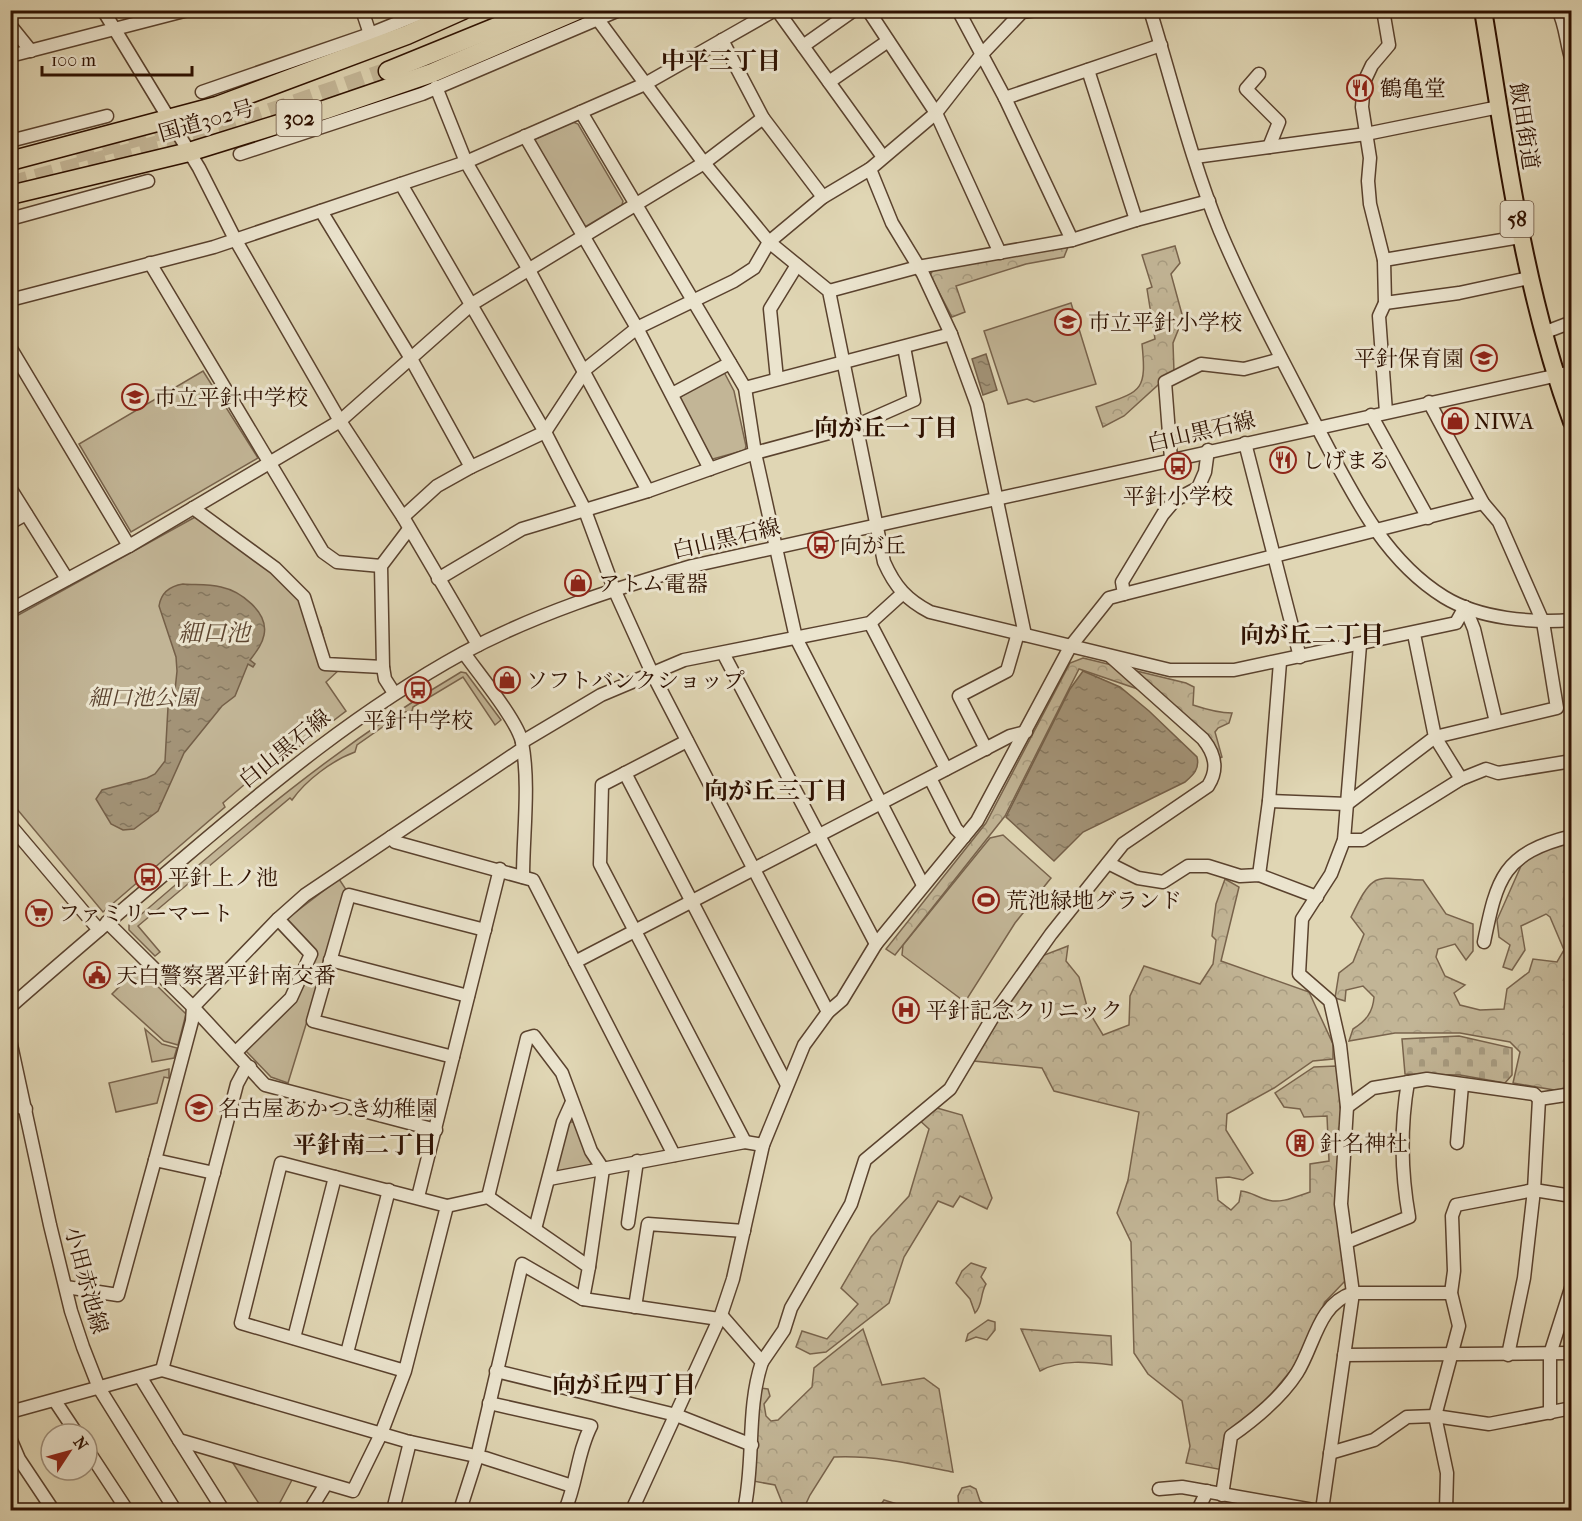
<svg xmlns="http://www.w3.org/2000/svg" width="1582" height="1521" font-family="'IM FELL French Canon','Noto Serif JP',serif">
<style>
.green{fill:#c2b596;stroke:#78634c;stroke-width:1.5}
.forest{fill:url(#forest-crowns);stroke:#78634c;stroke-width:1.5}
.cemetery{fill:url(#cemetery-stones);stroke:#78634c;stroke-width:1.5}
.water{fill:url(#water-ripples);stroke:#745f48;stroke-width:1.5}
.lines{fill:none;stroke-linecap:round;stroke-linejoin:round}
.highway-tunnel{stroke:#c5b899;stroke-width:18;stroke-dasharray:18 9;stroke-linecap:butt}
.minor-casing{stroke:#5a422e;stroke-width:15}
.major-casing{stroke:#2e1101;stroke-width:20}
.highway-casing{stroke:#2e1101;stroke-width:21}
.minor{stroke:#ebe4ce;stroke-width:12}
.major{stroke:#e0d6b4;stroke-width:16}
.highway{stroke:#e0d6b4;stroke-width:18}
.labels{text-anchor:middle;stroke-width:6;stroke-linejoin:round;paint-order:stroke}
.shield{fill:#ebe4ce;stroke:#67503e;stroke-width:1.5}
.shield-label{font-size:21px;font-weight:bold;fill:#2e1101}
.poi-label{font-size:22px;fill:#2e1101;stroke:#ebe4ce;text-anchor:start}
.street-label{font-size:22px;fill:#2e1101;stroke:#ebe4ce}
.park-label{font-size:22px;font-style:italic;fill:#5a422e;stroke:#ebe4ce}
.neighbourhood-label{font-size:24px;font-weight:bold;fill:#2e1101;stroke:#ebe4ce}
.water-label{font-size:24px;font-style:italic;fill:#5d4530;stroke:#ebe4ce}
</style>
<defs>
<pattern id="forest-crowns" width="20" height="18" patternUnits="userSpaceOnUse" patternTransform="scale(1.5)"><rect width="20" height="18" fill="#c2b596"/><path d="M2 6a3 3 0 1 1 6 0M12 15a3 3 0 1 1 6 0" fill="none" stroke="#a79b80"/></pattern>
<pattern id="cemetery-stones" width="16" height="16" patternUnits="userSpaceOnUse" patternTransform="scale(1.5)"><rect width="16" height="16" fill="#c2b596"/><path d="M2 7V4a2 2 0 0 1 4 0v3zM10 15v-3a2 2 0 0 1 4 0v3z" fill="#a79b80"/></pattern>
<pattern id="water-ripples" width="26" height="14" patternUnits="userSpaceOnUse" patternTransform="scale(1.5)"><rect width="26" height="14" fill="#a39377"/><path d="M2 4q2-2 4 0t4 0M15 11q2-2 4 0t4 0" fill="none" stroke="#85775f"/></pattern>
</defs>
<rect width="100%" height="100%" fill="#e0d6b4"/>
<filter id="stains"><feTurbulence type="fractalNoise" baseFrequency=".00333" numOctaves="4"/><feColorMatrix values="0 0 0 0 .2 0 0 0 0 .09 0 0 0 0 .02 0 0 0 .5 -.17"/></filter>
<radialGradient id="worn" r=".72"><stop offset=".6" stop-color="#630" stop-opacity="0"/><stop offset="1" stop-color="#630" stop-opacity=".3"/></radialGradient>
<g class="green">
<path d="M573,122L578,124L623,201L622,205L585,227L533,140Z"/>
<path d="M1071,303L1096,384L1034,402L1027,399L1008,404L984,331Z"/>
<path d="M203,371L258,458L131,532L79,444Z"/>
<path d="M724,372L734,391L746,446L745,450L713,459L710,458L678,398Z"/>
<path d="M197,516L267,566L298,599L321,627L328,656L340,669L326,682L346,711L283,759L280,754L223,803L225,807L103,912L17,809L11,813V619Z"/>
<path d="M461,672L466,673L501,720L495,725L463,677L413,707L412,711L404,712L357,745L355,752C333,760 306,780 292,800L290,798L138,926L160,952L155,956L129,930V925C237,831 337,745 461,672Z"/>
<path d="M1003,835L1051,878L1015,923L965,1002L902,955L903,945L990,838Z"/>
<path d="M339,879L347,891L288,1083L271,1077L245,1050L294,998L314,953L288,924V918Z"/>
<path d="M136,970L145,981L149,978L186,1014L178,1045L164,1041L112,994Z"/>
<path d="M145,1029L162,1044L177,1048L174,1058L152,1062Z"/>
<path d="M169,1069V1078L164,1077L157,1103L116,1112L109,1083Z"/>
<path d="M565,1122H575L593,1162L590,1169L560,1175L554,1169Z"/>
<path d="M231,1460L293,1478L276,1510H263Z"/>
</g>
<g class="forest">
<path d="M1175,246L1180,263L1171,274L1183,318L1173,343L1174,372L1160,378L1159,384L1124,416L1103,427L1096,407C1141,391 1147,393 1142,344L1155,339L1147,289L1152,287L1142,255Z"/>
<path d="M1068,247L1064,257L1026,264L956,286L965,312L952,317L930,275L933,270Z"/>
<path d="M1083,658L1186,683L1194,687L1193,705C1205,709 1221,713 1232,713L1229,723L1218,728L1215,732L1222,757L1218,759L1164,698L1079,669L1005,816L895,955L886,949L986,823L1070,663Z"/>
<path d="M1571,840V1089L1560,1091L1513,1083L1520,1052L1510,1042L1460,1033H1395L1349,1041L1353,1029C1366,1021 1373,1012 1374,997L1363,986L1346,990L1345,1001L1335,998L1339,973L1353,962L1364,934L1351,917C1374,870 1373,878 1423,880L1446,914L1473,924V951L1466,960L1455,944L1438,949L1436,957L1445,976L1465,985L1454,993L1460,1005L1480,1010L1504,1009L1507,989L1529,972L1533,959L1557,962L1564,950L1550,917L1546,914L1521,926L1525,950L1512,970L1503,967L1510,945L1499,937L1497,920L1521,866L1543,847Z"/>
<path d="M1225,879L1239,887L1221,961L1309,992L1333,1044V1059L1313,1061L1274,1088L1227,1114L1226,1130L1253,1173L1243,1180L1229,1177L1216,1178L1218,1200L1231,1210L1239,1202L1241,1191C1252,1192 1258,1198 1268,1200C1281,1204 1297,1196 1310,1192V1164L1329,1161L1327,1116L1304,1117L1300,1109L1284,1107L1275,1093L1314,1067L1336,1066L1341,1109L1345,1281L1325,1302L1297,1363L1235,1438L1223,1470L1186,1463L1190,1446L1182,1401L1148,1374L1134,1353L1131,1242L1117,1213L1128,1180L1139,1112L1054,1091L1042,1068L974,1061L1003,1009L1039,957L1068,946L1066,961L1079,977L1088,1010L1103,1035L1129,1025L1130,996L1144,966L1200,984L1213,964L1216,940L1212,936L1216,904Z"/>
<path d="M937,1108L962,1115L992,1198L987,1209L960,1196L953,1207L938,1201L904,1257L889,1303L826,1352L810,1354L796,1347L802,1331L827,1339L858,1304L841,1288L871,1237L909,1196L929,1129L917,1118Z"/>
<path d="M971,1263L986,1268L981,1277L986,1284C980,1294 983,1305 975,1313L970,1299L956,1283L962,1271Z"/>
<path d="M988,1320L995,1322V1330L987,1340L976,1337L966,1341L968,1334Z"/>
<path d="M863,1329L882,1385L924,1378L939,1389L953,1472C913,1464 874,1455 834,1457L810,1495L803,1510H785L775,1485L753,1481L755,1425L761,1388L768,1389L770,1396L764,1404L766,1416L771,1421L778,1420L812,1387L814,1368Z"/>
<path d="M1021,1329L1111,1336L1112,1365C1088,1362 1061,1359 1040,1371Z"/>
<path d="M970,1486L976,1489L980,1501L986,1505L985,1510H959L958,1496L962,1488Z"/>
<path d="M884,1500L916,1510H877Z"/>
</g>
<path class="cemetery" d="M1459,1036L1512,1048V1075L1505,1083L1460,1075L1405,1074L1402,1039Z"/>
<g class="water">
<path d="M986,354L997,390L983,395L972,359Z"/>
<path d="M183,584C195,585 208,584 221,587C240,591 269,612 264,635C262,645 256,652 250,660L255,664L253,667L248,664L235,696L222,706L184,753L158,811L134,829L123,830L111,824L96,799L102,790L147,778L155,774L165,761L168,707L175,690L177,671L176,657L159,606C161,593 170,586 183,584Z"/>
<path d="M1083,671L1120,687L1149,711L1197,757C1200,769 1193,775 1185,782L1083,832L1054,861L1006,817L1070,689Z"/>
</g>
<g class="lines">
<g class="highway-tunnel">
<path d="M76,154L191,123"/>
<path d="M10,185L250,119L388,71"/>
</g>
<defs>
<g id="minor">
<path d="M103,10L199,168L235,239L340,421L403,517L478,645"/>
<path d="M362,10L370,34"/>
<path d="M777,10L883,157"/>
<path d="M868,10L936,113L1000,253"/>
<path d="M958,10L1005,98L1072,240"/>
<path d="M1150,10C1173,84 1191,160 1220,231C1248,297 1283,361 1316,425C1350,488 1381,558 1444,597C1480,619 1531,623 1572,620"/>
<path d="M1383,10L1389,45L1372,65L1364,82L1362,107L1370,158L1368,181L1370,204L1384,260"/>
<path d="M1558,10C1566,25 1566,44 1572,61"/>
<path d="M599,21L704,163L769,242L829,291L884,562C895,587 907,600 930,612L1170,670H1234L1456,623L1465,607"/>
<path d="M10,25L31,51"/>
<path d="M722,40L763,118L823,197"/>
<path d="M803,46L854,10"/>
<path d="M10,56L188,10"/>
<path d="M1088,70L1136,220"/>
<path d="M1259,74L1246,89L1279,122L1269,147"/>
<path d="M829,82L888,41"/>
<path d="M436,87L466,162L529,270L648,491"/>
<path d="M202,92L370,34L429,10"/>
<path d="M1005,98L1161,45"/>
<path d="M581,112L745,388L755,453L796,638L923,885"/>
<path d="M525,136L637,328L710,469"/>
<path d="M10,141L107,116"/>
<path d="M240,154L422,94L619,10"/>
<path d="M1195,157L1366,134L1499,107"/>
<path d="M870,169L892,223L923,274L951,334L977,405L1025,635"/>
<path d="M401,184L545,432L584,508L614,589L652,673L828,1012"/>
<path d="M321,211L410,357L471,467"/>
<path d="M10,219L148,181"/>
<path d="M150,263L323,552L337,562L381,566"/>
<path d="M829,291L918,267L1072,240L1136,220L1209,201"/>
<path d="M10,300L214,247L466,162L645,84L775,10"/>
<path d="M1385,303L1459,293L1529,278"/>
<path d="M1543,333L1572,322"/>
<path d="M10,347L129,546"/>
<path d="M777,379L770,309L797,265"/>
<path d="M745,388L951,334"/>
<path d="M672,394L730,363"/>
<path d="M1386,412L1379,316L1385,303L1384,260L1520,237"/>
<path d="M1371,415L1428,518"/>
<path d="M1245,443L1300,657"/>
<path d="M1171,459L1165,382L1201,364L1244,369L1281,359"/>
<path d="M10,488L67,579"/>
<path d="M193,508L275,568L304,597L325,664L383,667"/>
<path d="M403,517L437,486L471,467L545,432L587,368L637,328L734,281L754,268L769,242L823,197L870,169L936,113L982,54L1022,12L1037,10"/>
<path d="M10,523L26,514"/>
<path d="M438,579L522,529L648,491L755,453L855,426L914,400L904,347"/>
<path d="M1124,594L1483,503"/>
<path d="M1465,607L1474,629L1496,722"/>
<path d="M10,610L129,546L340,421L472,304L704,163L763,118"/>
<path d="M870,623L946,769"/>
<path d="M464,653C478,673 517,720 522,742C530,785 523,834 523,877"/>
<path d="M723,653L876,944"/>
<path d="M394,693L385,679L383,667L381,566L409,529"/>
<path d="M687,741L602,785L600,864L745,1142"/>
<path d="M522,742L601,695L684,660L870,623L902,594"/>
<path d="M986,749L959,696L1007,671L1018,633"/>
<path d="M625,773L787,1085"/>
<path d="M930,778L956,829L964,837"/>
<path d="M1461,779L1486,769L1498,773L1572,761"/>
<path d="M1269,801L1347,804L1435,737L1414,634"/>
<path d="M10,825L99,930"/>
<path d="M391,837L395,842L533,880L674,1155"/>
<path d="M1344,840H1363L1461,779L1435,737L1557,708L1543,622L1499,522L1483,503L1429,402"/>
<path d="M1108,863L1138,878L1163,882L1188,866H1208L1240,876L1259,875L1317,897"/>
<path d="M1259,875L1269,801L1280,662"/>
<path d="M107,922L193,1007L265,1085L436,1130"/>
<path d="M1484,942C1497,878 1503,853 1572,836"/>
<path d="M330,960L468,996"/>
<path d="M575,962L1010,736L1026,732"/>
<path d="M10,1007C68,956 127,906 186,856C274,781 361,709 463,653C535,614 614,589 692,566L1572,372"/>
<path d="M10,1040L50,1225L71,1311L83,1347L99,1388L175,1510"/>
<path d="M236,1052L291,998L311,954L278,919"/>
<path d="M453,1057L313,1021L349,895L485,930"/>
<path d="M10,1104L26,1109"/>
<path d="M1347,1107L1373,1088L1427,1079L1534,1094L1539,1099L1572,1094"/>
<path d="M1457,1143L1462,1085"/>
<path d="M155,1160L192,1021L193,1007L278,919L305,895L522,749"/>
<path d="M549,1179L745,1142L763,1145"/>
<path d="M418,1197L500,869"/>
<path d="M488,1197L527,1038L534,1036L562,1073L591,1151L603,1169L589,1267"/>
<path d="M447,1206L488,1197L589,1267L583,1299L719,1319"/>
<path d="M628,1223L637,1161"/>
<path d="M535,1229L563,1122L572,1102"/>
<path d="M1347,1242L1409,1217C1401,1172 1400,1128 1408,1082"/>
<path d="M66,1287L118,1295L155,1160L214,1173"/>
<path d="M635,1307L648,1224L744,1231"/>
<path d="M721,1315L762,1362C746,1410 755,1462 744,1510"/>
<path d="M294,1338L335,1177"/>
<path d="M347,1353L389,1190"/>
<path d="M1344,1355L1572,1353"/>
<path d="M1508,1355L1524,1278L1534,1190L1539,1099"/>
<path d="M762,1362L784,1330L791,1308L851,1204L865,1160L950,1089L997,1010L1051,934L1123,844L1208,786C1219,769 1215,754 1203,739L1110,656"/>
<path d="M162,1370L406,1441L485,1458L572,1486"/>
<path d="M496,1371L676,1415L752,1445"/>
<path d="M141,1378L179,1440L353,1491L381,1434L405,1371L447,1206L281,1163L241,1323L405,1371"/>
<path d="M55,1401L77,1434"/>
<path d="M489,1403L591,1426C577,1453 577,1483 565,1510"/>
<path d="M10,1412L162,1370L237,1084L244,1071L250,1067"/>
<path d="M1550,1413V1354L1572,1285"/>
<path d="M10,1438L19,1459L53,1510"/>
<path d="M179,1440L223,1510"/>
<path d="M87,1449L127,1510"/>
<path d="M1330,1453L1374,1440L1407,1417L1435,1416L1489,1424L1572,1408"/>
<path d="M1159,1489L1182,1487L1313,1510"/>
<path d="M1222,1495L1231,1436C1255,1419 1281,1398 1297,1373C1315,1344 1318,1304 1353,1293L1341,1204L1347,1107L1340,1045L1330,1001L1299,974L1302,919L1331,874L1344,840L1360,645"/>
<path d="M310,1510L326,1484"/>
<path d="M393,1510L410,1442"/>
<path d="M460,1510L477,1457L522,1264L583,1299"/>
<path d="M632,1510L721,1315L733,1279L763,1145L804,1045L828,1012L842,1000L876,944L977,821L1070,647L1109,598L1124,594L1122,582L1163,514L1175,500L1198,488L1205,472L1208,450"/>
<path d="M1198,1510L1207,1491"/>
<path d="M1322,1510L1353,1293H1451"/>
<path d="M1446,1510L1447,1473L1435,1416L1459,1326L1451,1293L1454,1271L1452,1216L1456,1205L1534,1190L1572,1196"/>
</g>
<path id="major" d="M1483,10C1506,149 1523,289 1572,422"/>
<g id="highway">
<path d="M388,71L538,10"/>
<path d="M10,161L217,106L407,35L463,10"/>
<path d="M10,195L189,152L324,110L432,73L578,10"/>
</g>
</defs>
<use href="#minor" class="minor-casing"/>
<use href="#major" class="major-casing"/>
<use href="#highway" class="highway-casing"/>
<use href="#minor" class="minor"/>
<use href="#major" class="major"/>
<use href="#highway" class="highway"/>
</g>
<defs>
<symbol id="restaurant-ring" viewBox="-11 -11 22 22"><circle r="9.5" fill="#ebe4ce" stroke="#8f2418" stroke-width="1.5"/><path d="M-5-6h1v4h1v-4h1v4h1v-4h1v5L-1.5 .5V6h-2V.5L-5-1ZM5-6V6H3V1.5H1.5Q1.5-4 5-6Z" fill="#8f2418"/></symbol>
<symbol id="school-ring" viewBox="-11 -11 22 22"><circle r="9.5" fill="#ebe4ce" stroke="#8f2418" stroke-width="1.5"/><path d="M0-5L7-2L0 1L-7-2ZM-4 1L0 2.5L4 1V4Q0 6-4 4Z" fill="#8f2418"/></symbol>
<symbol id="shop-ring" viewBox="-11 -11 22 22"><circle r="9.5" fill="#ebe4ce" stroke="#8f2418" stroke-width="1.5"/><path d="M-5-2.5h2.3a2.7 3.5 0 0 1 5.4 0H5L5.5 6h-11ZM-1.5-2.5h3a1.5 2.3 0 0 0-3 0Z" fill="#8f2418"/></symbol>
<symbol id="bus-ring" viewBox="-11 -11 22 22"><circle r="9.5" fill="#ebe4ce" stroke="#8f2418" stroke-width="1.5"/><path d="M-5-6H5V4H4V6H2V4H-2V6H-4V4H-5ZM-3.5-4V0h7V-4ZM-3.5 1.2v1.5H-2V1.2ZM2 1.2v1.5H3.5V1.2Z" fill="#8f2418"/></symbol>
<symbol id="stadium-ring" viewBox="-11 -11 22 22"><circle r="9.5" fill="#ebe4ce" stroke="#8f2418" stroke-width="1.5"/><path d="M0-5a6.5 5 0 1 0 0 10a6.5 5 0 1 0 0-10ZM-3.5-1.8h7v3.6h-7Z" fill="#8f2418"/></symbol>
<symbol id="supermarket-ring" viewBox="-11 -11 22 22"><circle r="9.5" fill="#ebe4ce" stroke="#8f2418" stroke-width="1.5"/><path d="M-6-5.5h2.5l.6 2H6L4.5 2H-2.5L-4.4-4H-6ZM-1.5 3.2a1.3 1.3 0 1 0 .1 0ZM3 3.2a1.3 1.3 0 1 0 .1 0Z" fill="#8f2418"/></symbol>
<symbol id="civic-ring" viewBox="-11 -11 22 22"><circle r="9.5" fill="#ebe4ce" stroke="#8f2418" stroke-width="1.5"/><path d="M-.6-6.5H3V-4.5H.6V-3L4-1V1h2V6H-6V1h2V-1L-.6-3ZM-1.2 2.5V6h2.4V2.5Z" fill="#8f2418"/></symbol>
<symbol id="hospital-ring" viewBox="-11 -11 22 22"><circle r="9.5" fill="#ebe4ce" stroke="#8f2418" stroke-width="1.5"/><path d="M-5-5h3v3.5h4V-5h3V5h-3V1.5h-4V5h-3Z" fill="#8f2418"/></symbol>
<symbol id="building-ring" viewBox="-11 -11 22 22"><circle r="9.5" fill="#ebe4ce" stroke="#8f2418" stroke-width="1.5"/><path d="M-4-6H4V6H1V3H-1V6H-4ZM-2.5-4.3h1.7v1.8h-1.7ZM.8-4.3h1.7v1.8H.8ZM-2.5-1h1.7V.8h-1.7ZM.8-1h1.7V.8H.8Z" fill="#8f2418"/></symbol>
</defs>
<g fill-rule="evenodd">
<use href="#restaurant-ring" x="1345" y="73" width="30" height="30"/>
<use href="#school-ring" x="1053" y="307" width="30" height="30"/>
<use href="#school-ring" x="1469" y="343" width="30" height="30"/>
<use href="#school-ring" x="120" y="382" width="30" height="30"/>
<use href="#shop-ring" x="1440" y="406" width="30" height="30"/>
<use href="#restaurant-ring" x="1268" y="445" width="30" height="30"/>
<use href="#bus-ring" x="1163" y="451" width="30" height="30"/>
<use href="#bus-ring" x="806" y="530" width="30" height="30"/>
<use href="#shop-ring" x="563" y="568" width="30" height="30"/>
<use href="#shop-ring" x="492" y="665" width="30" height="30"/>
<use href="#bus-ring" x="403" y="675" width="30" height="30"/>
<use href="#bus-ring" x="133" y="862" width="30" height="30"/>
<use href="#stadium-ring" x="971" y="885" width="30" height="30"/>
<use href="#supermarket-ring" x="24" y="898" width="30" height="30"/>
<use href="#civic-ring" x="82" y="960" width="30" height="30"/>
<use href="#hospital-ring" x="891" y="995" width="30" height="30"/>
<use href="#school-ring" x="184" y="1093" width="30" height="30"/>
<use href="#building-ring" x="1285" y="1128" width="30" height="30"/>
</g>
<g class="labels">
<g class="shield">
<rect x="276.5" y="100" width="45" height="36" rx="4.5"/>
<rect x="1500.5" y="201" width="33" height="36" rx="4.5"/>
</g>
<g class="shield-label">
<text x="299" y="125">302</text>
<text x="1517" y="226">58</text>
</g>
<g class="poi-label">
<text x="1380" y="96">鶴亀堂</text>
<text x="1088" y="330">市立平針小学校</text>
<text x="1464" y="366" text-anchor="end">平針保育園</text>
<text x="154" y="405">市立平針中学校</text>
<text x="1474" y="429">NIWA</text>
<text x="1302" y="468">しげまる</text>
<text x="1178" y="504" text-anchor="middle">平針小学校</text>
<text x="840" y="553">向が丘</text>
<text x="598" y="591">アトム電器</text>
<text x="526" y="688">ソフトバンクショップ</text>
<text x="418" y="728" text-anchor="middle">平針中学校</text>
<text x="168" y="885">平針上ノ池</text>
<text x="1006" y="908">荒池緑地グランド</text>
<text x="58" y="921">ファミリーマート</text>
<text x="116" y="983">天白警察署平針南交番</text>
<text x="926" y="1018">平針記念クリニック</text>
<text x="218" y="1116">名古屋あかつき幼稚園</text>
<text x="1320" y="1151">針名神社</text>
</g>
<g class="street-label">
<text transform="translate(206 120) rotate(-16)" y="8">国道302号</text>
<text transform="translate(1525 126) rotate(81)" y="8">飯田街道</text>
<text transform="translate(1201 431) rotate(-13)" y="8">白山黒石線</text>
<text transform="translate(726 538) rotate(-13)" y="8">白山黒石線</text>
<text transform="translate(284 748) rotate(-39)" y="8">白山黒石線</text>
<text transform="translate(87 1280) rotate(75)" y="8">小田赤池線</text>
</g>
<g class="park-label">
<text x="143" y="705">細口池公園</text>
</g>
<g class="neighbourhood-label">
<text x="721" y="69">中平三丁目</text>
<text x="886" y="436">向が丘一丁目</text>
<text x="1312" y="643">向が丘二丁目</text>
<text x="776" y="799">向が丘三丁目</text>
<text x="365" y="1153">平針南二丁目</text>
<text x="624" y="1393">向が丘四丁目</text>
</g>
<g class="water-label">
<text x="214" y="641">細口池</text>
</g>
</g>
<rect width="1582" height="1521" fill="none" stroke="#e0d6b4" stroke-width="36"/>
<rect x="12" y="12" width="1558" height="1497" fill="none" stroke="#2e1101" stroke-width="3"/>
<rect x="18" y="18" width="1546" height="1485" fill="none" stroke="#2e1101" stroke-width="1.5"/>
<g transform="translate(69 1452) rotate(54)"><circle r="28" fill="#ebe4ce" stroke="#9f907c" stroke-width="1.5"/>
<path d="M0-4.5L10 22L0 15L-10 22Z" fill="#8f2418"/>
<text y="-9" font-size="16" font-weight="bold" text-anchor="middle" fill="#2e1101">N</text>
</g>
<path d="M42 66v9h150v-9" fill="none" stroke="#2e1101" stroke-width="3"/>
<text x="51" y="66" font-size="18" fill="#2e1101" stroke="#ebe4ce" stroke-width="4.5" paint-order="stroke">100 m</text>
<rect width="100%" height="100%" filter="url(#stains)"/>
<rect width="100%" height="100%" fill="url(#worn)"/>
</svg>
